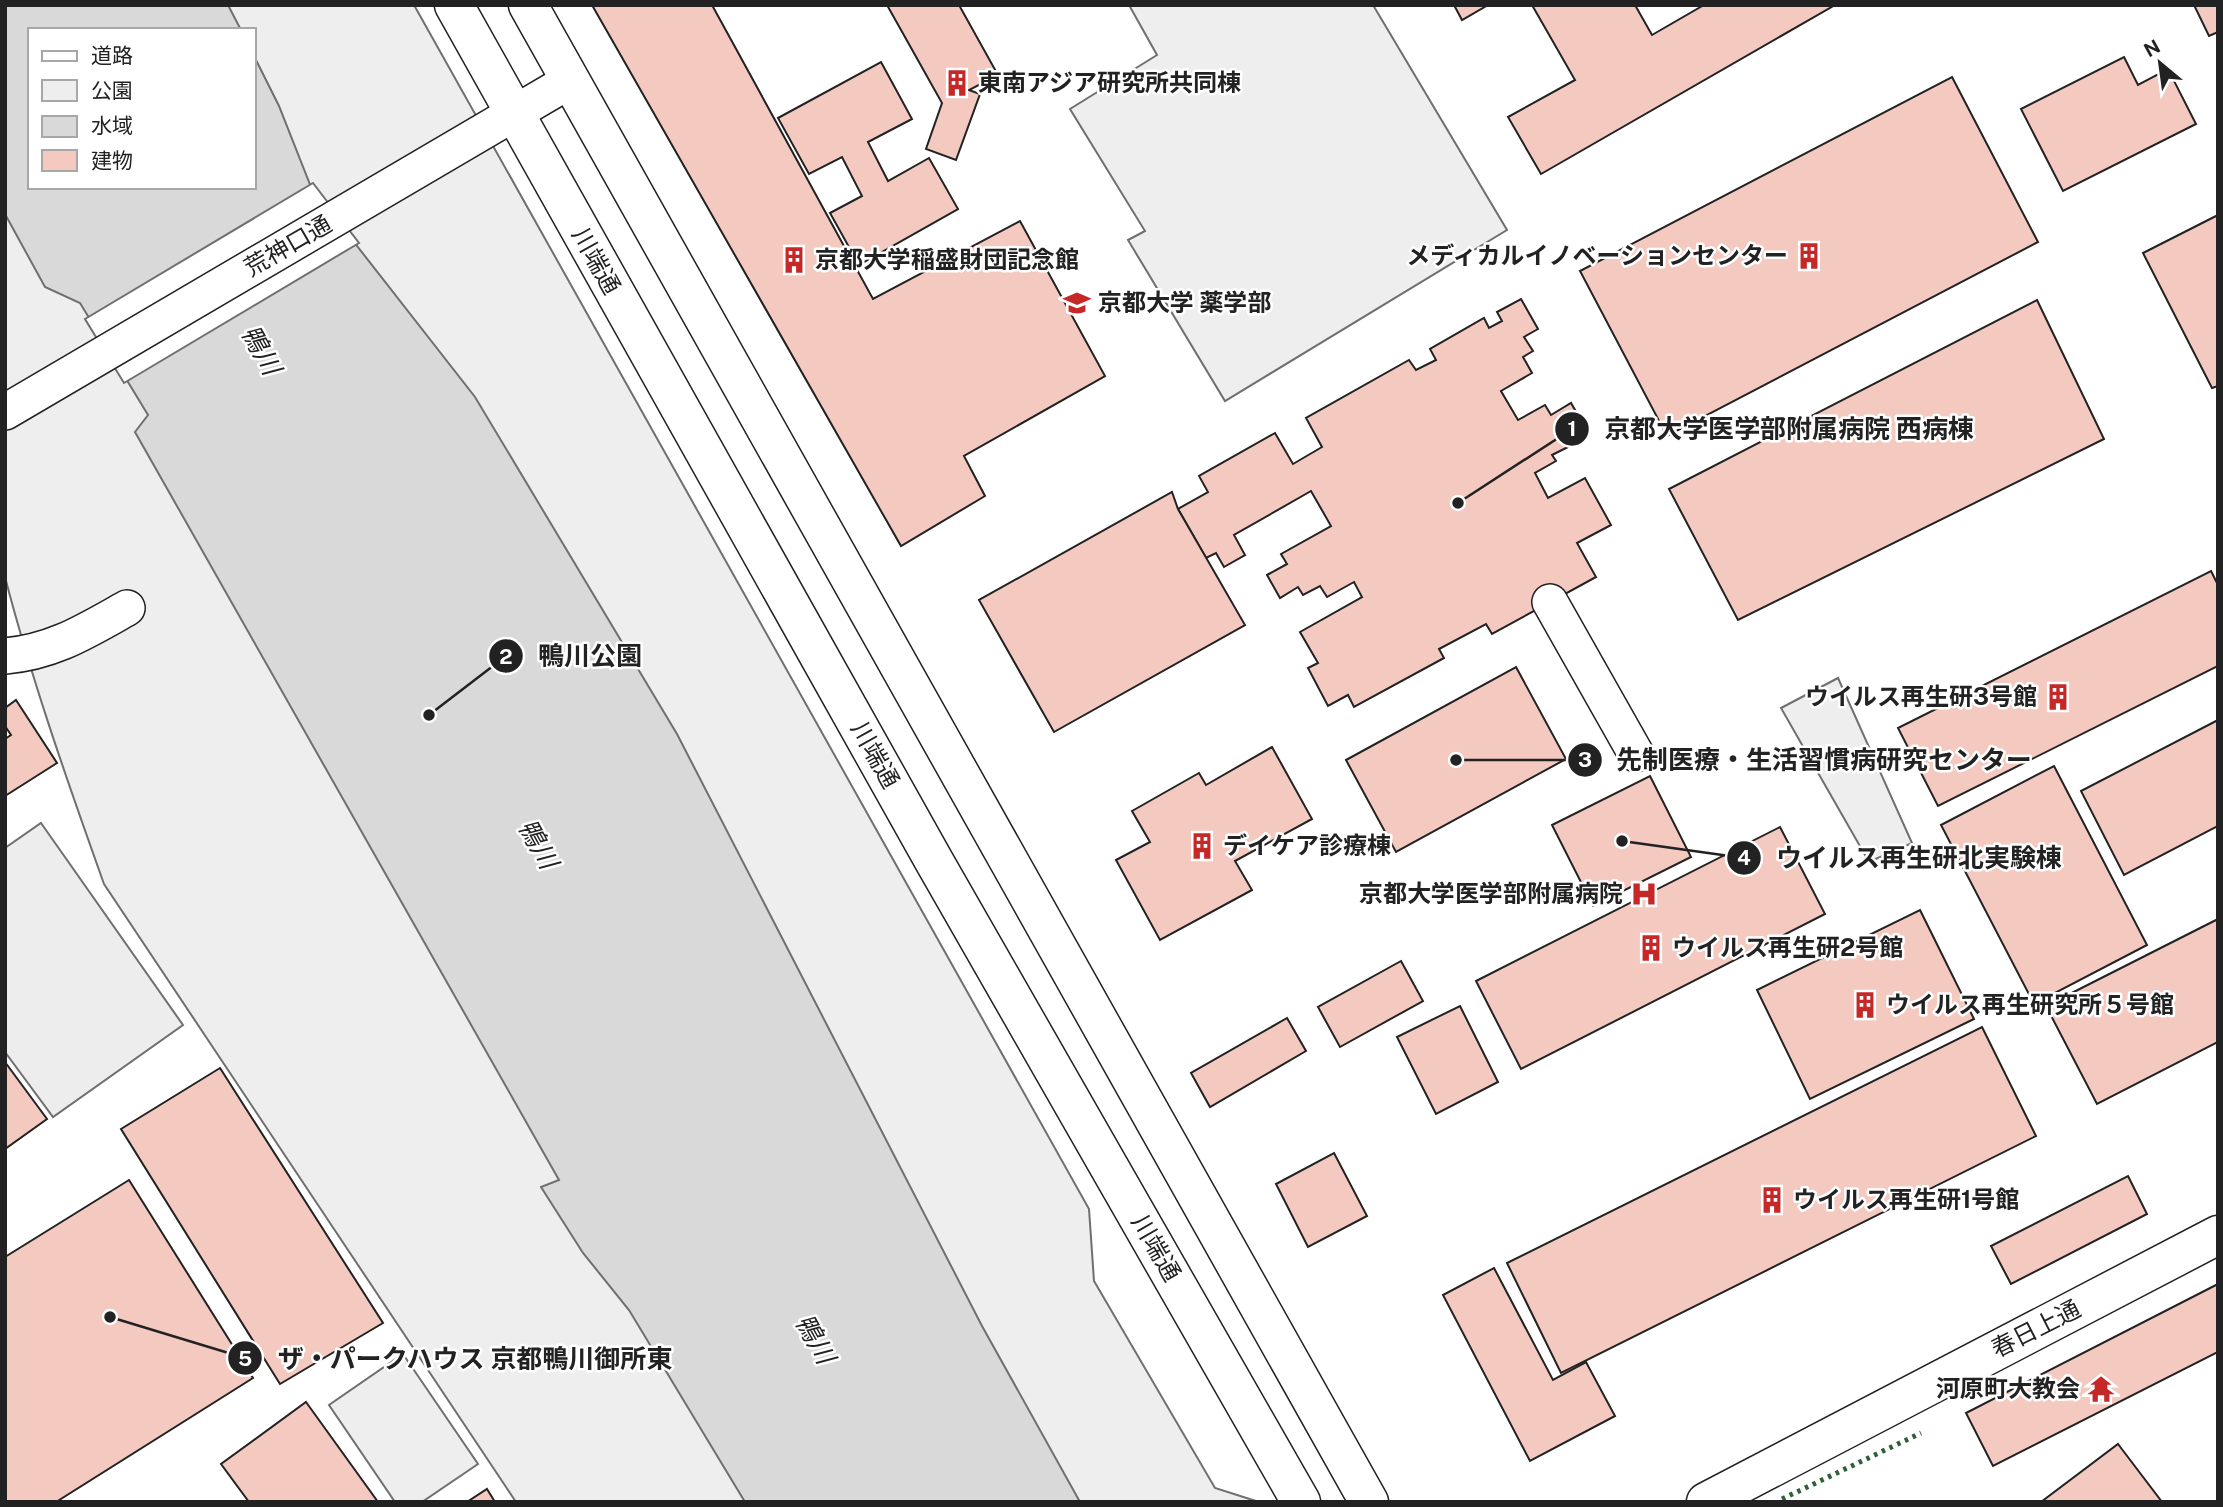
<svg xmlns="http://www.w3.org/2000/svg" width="2223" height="1507" font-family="'Public Sans','Noto Sans JP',sans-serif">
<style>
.green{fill:#eee;stroke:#6f6f6f;stroke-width:2;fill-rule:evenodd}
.parking{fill:#ededed;stroke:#6f6f6f;stroke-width:2}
.water{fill:#d9d9d9;stroke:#6f6f6f;stroke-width:2}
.pier{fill:#fff;stroke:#6f6f6f;stroke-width:2}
.building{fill:#f3c9c0;stroke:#222;stroke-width:2}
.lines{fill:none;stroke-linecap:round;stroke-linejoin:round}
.street-casing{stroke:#222;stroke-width:38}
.secondary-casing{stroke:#222;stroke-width:41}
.street{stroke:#fff;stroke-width:35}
.secondary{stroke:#fff;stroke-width:38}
.hedge{stroke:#2f5e38;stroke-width:5;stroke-dasharray:3.5 5;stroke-linecap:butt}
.labels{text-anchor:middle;stroke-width:5;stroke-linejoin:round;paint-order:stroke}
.poi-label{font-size:24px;font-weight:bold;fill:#222;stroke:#fff;text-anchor:start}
.street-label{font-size:24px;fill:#222;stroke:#fff}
.water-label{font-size:26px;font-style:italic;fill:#222;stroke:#fff}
.leader{fill:none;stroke:#222;stroke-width:2.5}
.callout-dot{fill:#222;stroke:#fff;stroke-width:2.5}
.mark-label{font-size:21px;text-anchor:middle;font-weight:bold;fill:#fff}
.callout-label{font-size:26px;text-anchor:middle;font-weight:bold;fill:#222;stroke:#fff;stroke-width:5;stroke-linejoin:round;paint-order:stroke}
</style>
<rect width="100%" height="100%" fill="#fff"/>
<g class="green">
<path d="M5,5H414L1089,1209L1094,1281L1215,1488L1259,1502H516L104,884C68,783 32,681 5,577ZM30,30H254V187H30Z"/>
<path d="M1129,5H1373L1507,230L1225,401L1128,240L1145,231L1070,109L1157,55Z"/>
<path d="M1838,678L1912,843L1869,862L1781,708Z"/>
<path d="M403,1354L478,1464L422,1502H395L329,1405Z"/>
</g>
<path class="parking" d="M41,823L183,1025L53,1117L5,1052V848Z"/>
<path class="water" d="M5,5H228L241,30H30V187H254V56L279,106L311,187L475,397L677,734L982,1326L1080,1502H745L629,1310L583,1253L541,1187L559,1180L135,432L148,415L80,303L45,287L5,214Z"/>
<path class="pier" d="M313,183L359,243L124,383L85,319Z"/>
<g class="building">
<path d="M592,5H712L873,299L1020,221L1105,376L964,456L985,496L901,546Z"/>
<path d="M887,5H959L998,75L969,90L980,94L956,160L926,149L942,103Z"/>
<path d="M1454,5H1488L1462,20Z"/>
<path d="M1532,5H1635L1652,35L1704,5H1835L1541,174L1508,117L1575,80Z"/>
<path d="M2194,5H2218V32L2209,36Z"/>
<path d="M2124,57L2138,85L2168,69L2196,124L2063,191L2021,109Z"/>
<path d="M881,62L912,119L868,142L888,181L929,158L958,209L859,265L830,213L862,196L842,157L809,174L778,118Z"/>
<path d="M1952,77L2038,242L1667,436L1580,271Z"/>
<path d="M2218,215V386L2212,388L2143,253Z"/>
<path d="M1521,299L1538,329L1524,337L1533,351L1523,357L1532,373L1501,391L1518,420L1545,405L1551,415L1571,403L1583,424L1564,435L1570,446L1552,455L1556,461L1535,473L1548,498L1585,478L1611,525L1577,543L1596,577L1492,634L1486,624L1439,649L1444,658L1354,707L1348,695L1328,706L1308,668L1318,663L1300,632L1362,597L1354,582L1327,597L1320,586L1303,595L1298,587L1280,598L1267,575L1287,564L1281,554L1331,526L1311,491L1234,535L1245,555L1224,567L1216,553L1206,558L1178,509L1208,492L1199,476L1275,433L1293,464L1322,447L1306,418L1409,360L1416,370L1436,360L1430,349L1484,318L1489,328L1502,321L1497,312Z"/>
<path d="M2037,300L2104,439L1738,620L1669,489Z"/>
<path d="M1172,492L1178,509L1245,625L1054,732L979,600Z"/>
<path d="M2211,571L2218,585V666L1938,806L1898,728Z"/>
<path d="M1516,667L1566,759L1396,852L1346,760Z"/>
<path d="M16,700L57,763L5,796V739L11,735L5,726V708Z"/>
<path d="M2218,720V826L2124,875L2081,791Z"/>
<path d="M1272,747L1312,819L1235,861L1252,890L1160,940L1116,860L1150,842L1132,811L1199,773L1206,785Z"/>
<path d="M2054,766L2147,945L2034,1004L1941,825Z"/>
<path d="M1650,776L1691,857L1593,906L1552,825Z"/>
<path d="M1780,827L1825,914L1521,1069L1476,981Z"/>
<path d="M1920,910L1974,1019L1810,1099L1757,990Z"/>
<path d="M2218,919V1042L2097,1104L2046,1006Z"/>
<path d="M1401,961L1423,1001L1340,1047L1318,1007Z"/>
<path d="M1460,1006L1498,1082L1436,1114L1397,1037Z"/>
<path d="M1287,1018L1306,1051L1210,1107L1191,1073Z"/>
<path d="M1982,1027L2036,1136L1561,1373L1507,1263Z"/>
<path d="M5,1062L47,1119L5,1149Z"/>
<path d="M220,1068L383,1323L280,1384L121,1129Z"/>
<path d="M1334,1153L1367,1216L1308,1247L1276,1184Z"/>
<path d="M2128,1176L2147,1214L2011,1284L1991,1246Z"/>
<path d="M129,1180L253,1378L56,1502H5V1257Z"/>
<path d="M1494,1268L1553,1380L1586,1362L1615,1416L1530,1461L1443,1295Z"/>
<path d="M2218,1284V1352L1993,1466L1966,1413Z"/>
<path d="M306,1402L378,1502H249L221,1464Z"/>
<path d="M2118,1444L2162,1502H2041Z"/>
<path d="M487,1489L495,1502H467Z"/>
</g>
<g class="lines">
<defs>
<g id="street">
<path d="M5,412L571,80"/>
<path d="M1550,602L1636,754"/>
<path d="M5,656C53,652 86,631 127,608"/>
</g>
<g id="secondary">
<path d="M454,5L934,861L1301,1502"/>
<path d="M528,5L1369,1502"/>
<path d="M1706,1502L2218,1235"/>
</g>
</defs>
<use href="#street" class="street-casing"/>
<use href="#secondary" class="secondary-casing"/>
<use href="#street" class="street"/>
<use href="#secondary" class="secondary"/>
<path class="hedge" d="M1782,1499L1921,1433"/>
</g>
<defs>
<symbol id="building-bare" viewBox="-9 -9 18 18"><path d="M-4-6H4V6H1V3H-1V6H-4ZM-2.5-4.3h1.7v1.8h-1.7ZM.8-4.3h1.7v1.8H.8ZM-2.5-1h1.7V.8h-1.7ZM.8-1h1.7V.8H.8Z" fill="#c62828" stroke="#fff" stroke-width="2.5" paint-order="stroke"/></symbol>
<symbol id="university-bare" viewBox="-9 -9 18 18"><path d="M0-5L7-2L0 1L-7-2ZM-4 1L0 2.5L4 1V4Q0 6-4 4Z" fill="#c62828" stroke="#fff" stroke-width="2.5" paint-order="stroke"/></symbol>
<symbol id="hospital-bare" viewBox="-9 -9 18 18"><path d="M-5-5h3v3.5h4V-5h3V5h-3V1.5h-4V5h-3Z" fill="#c62828" stroke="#fff" stroke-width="2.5" paint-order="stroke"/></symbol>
<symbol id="temple-bare" viewBox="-9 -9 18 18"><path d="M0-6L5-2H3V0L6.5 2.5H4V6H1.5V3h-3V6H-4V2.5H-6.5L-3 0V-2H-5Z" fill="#c62828" stroke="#fff" stroke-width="2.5" paint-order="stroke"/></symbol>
</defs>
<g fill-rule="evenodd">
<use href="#building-bare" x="938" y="64" width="38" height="38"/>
<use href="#building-bare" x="1790" y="237" width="38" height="38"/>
<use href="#building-bare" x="775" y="241" width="38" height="38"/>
<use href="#university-bare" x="1058" y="284" width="38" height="38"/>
<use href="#building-bare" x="2039" y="678" width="38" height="38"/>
<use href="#building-bare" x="1183" y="827" width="38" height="38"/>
<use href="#hospital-bare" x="1625" y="875" width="38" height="38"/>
<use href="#building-bare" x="1632" y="929" width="38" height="38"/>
<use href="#building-bare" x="1846" y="986" width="38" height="38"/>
<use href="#building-bare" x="1753" y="1181" width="38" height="38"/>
<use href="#temple-bare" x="2082" y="1370" width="38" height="38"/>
</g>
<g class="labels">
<g class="poi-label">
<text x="978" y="91">東南アジア研究所共同棟</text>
<text x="1788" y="264" text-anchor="end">メディカルイノベーションセンター</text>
<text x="815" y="268">京都大学稲盛財団記念館</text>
<text x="1098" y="311">京都大学 薬学部</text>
<text x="2037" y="705" text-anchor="end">ウイルス再生研3号館</text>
<text x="1223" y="854">デイケア診療棟</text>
<text x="1623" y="902" text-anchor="end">京都大学医学部附属病院</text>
<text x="1672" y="956">ウイルス再生研2号館</text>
<text x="1886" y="1013">ウイルス再生研究所５号館</text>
<text x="1793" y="1208">ウイルス再生研1号館</text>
<text x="2080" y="1397" text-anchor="end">河原町大教会</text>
</g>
<g class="street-label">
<text transform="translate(288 246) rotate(-30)" y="8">荒神口通</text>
<text transform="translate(596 261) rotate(61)" y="8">川端通</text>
<text transform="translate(875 755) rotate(61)" y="8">川端通</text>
<text transform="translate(1156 1248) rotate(60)" y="8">川端通</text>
<text transform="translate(2036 1329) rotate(-27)" y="8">春日上通</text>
</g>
<g class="water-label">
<text transform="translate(261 350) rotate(61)" y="9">鴨川</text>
<text transform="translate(538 844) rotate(61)" y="9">鴨川</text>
<text transform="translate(815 1339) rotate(61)" y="9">鴨川</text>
</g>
</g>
<path class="leader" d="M1458 503L1572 429M429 715L506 656M1456 760L1585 760M1622 841L1744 858M110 1317L245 1358"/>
<g class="callout-dot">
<circle cx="1458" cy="503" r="7"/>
<circle cx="429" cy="715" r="7"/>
<circle cx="1456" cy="760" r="7"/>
<circle cx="1622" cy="841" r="7"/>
<circle cx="110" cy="1317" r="7"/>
<circle cx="1572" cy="429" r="18"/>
<circle cx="506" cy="656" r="18"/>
<circle cx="1585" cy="760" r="18"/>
<circle cx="1744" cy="858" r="18"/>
<circle cx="245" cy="1358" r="18"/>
</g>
<g class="mark-label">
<text x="1572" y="436">1</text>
<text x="506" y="664">2</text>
<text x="1585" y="767">3</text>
<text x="1744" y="865">4</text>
<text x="245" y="1366">5</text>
</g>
<g class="callout-label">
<text x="1789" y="438">京都大学医学部附属病院 西病棟</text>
<text x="590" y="665">鴨川公園</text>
<text x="1824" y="769">先制医療・生活習慣病研究センター</text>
<text x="1919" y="867">ウイルス再生研北実験棟</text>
<text x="475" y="1368">ザ・パークハウス 京都鴨川御所東</text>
</g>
<rect width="2223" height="1507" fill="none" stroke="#222222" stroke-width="14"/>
<rect x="28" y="28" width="228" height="161" fill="#ffffff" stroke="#a7a7a7" stroke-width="2"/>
<rect x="42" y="51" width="35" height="10" fill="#ffffff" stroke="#a7a7a7" stroke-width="2"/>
<text x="91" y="63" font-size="21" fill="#222222">道路</text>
<rect x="42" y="80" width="35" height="21" fill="#eeeeee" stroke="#a7a7a7" stroke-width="2"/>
<text x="91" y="98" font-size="21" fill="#222222">公園</text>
<rect x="42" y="116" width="35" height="21" fill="#d9d9d9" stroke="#a7a7a7" stroke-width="2"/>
<text x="91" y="133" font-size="21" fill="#222222">水域</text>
<rect x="42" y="150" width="35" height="21" fill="#f3c9c0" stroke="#a7a7a7" stroke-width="2"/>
<text x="91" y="168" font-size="21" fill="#222222">建物</text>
<g transform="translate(2160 63) rotate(331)" stroke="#ffffff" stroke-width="5" paint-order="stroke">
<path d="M0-5L12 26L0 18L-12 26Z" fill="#222222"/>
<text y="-10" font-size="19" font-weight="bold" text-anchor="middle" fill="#222222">N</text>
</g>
</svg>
